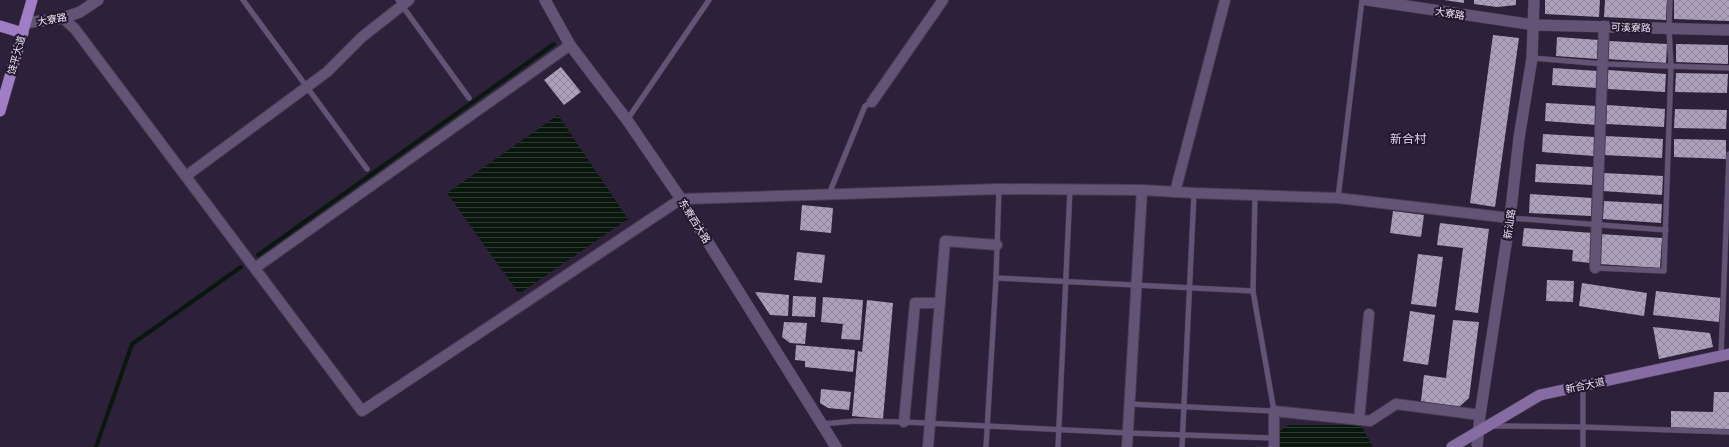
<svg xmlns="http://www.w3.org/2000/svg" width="1729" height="447" font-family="Inter,'Noto Sans SC',sans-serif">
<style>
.water{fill:url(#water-rules)}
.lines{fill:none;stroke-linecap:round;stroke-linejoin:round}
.stream{stroke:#09170f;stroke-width:4}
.building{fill:url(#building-cross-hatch)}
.service-casing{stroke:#473d52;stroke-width:6}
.minor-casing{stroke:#473d52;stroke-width:12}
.tertiary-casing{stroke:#473d52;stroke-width:12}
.secondary-casing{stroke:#473d52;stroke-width:12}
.primary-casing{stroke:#473d52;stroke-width:12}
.service{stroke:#635476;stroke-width:5}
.minor{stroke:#635476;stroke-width:10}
.tertiary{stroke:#635476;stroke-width:11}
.secondary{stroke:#856ca3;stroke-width:11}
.primary{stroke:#a07ec6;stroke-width:11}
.labels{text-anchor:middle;stroke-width:4;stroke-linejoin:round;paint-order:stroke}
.street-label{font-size:10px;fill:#ece6f5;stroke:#22172d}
.quarter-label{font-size:12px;fill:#ded1ef;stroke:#22172d}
</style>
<defs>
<pattern id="water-rules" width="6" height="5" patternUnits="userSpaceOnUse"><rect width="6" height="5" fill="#09170f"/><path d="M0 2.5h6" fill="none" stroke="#2d3933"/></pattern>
<pattern id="building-cross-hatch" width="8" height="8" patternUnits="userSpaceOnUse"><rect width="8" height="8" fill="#ada0bd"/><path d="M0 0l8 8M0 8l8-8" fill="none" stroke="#8e859a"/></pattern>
</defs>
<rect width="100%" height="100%" fill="#2c2138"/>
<g class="water">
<path d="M558,115L628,219L519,294L447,193Z"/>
<path d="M1289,425H1361L1373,447H1278V432Z"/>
</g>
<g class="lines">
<g class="stream">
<path d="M258,255L554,44"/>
<path d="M96,447L132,344L241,267"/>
</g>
</g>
<g class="building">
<path d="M1444,0H1464V3Z"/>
<path d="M1474,0H1516V5L1497,7L1474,4Z"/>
<path d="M1545,0H1600L1599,17L1545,14Z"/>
<path d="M1605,0H1667L1666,20L1604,17Z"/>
<path d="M1674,0H1729V21L1674,19Z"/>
<path d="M1493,35L1519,38L1495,207L1470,203Z"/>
<path d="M1557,37L1599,40L1598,59L1556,56Z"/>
<path d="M1609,41L1667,44L1666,63L1608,59Z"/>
<path d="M1676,44L1728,45V64L1676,62Z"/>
<path d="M561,67L581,92L564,105L544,80Z"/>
<path d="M1553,68L1598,71L1597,88L1552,85Z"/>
<path d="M1608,70L1666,74L1665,92L1607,89Z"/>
<path d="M1676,73L1728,74L1727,93L1675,92Z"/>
<path d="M1546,103L1598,106L1597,125L1545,121Z"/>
<path d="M1607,105L1665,109L1664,127L1606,124Z"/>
<path d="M1675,109L1727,110L1726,129L1674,128Z"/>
<path d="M1543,134L1595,137L1594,156L1542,152Z"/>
<path d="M1605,136L1663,139L1662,158L1604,155Z"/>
<path d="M1674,139L1726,140V159L1674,157Z"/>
<path d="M1536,164L1593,167L1592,185L1535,182Z"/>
<path d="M1604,173L1663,176L1662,195L1603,191Z"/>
<path d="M1530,194L1592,198L1591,216L1529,213Z"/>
<path d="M1604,201L1662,204L1661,223L1603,219Z"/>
<path d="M802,205L833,208L831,233L800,230Z"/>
<path d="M1393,211L1424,215L1421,237L1390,233Z"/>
<path d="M1440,223L1489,229L1478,313L1455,310L1463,248L1437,245Z"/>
<path d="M1524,228L1593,233L1591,263L1572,261L1573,250L1522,246Z"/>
<path d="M1600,234L1662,238L1660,268L1599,264Z"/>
<path d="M797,252L825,255L822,283L794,280Z"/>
<path d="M1418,254L1443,257L1436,307L1411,304Z"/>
<path d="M1547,280L1574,281L1573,302L1546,301Z"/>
<path d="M1582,283L1647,293L1644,316L1579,306Z"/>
<path d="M1656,291L1721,298L1719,322L1653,315Z"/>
<path d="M755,292L789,295L788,316L770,315Z"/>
<path d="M793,296L816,297L815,317L792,316Z"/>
<path d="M823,297L863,300L860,340L841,339L843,324L821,322Z"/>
<path d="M867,300L893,303L883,419L852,416L858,351L862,352Z"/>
<path d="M1410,311L1435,315L1428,365L1403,361Z"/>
<path d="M1453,320L1479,322L1469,398L1458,408L1421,401L1424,375L1446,378Z"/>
<path d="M784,322L807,323L805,344L790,343L782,337Z"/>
<path d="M1653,327L1710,333L1713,347L1659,359Z"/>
<path d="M796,345L855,350L853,372L805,367V361L795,360Z"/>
<path d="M821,389L851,392L849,410L828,408L820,403Z"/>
<path d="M1714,392H1729V430L1671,428V411L1713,412Z"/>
</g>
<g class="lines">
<defs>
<g id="service">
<path d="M243,0L367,169"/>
<path d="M398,0L469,98"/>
<path d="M1532,58L1604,64L1729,68"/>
<path d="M627,120L709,0"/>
<path d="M829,194L865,106L872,102"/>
<path d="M1338,198L1362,0"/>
<path d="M1510,218L1666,230"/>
<path d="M1595,268L1664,271L1671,66L1669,28L1670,0"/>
<path d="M996,278L1253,291"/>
<path d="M1721,356L1729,154"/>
<path d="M1129,404L1274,411L1253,291L1255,195"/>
<path d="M822,424L855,421L904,422L1128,433L1274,438"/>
<path d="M1492,426L1583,427L1729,432"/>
<path d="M986,447L996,278L999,189"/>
<path d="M1058,447L1070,190"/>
<path d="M1182,447L1194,193"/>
<path d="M1583,447V385"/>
</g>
<g id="minor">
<path d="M63,18L75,29L362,411L681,199L999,189L1142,190L1127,447"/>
<path d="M872,102L943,0"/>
<path d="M186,176L327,72L362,37L409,0"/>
<path d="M1142,190L1194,193L1338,198L1510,218"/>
<path d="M1175,192L1225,0"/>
<path d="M255,268L570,45"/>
<path d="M1595,268L1604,26"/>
<path d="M1359,420L1369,314"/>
<path d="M904,422L915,303H940"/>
<path d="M928,447L945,241L997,245"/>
<path d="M1274,447V411L1370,421L1396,404L1480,415"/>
</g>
<g id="tertiary">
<path d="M545,0L570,45L627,120L681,199L836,447"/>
<path d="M1367,0L1534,25L1729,30"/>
<path d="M25,23L63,18L80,12L98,0"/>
<path d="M1477,447L1480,415L1510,218L1519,138L1532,58L1534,0"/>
</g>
<path id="secondary" d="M1452,447L1540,395L1729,354"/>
<g id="primary">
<path d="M0,26L23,33"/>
<path d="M0,111L32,0"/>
</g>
</defs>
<use href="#service" class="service-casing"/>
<use href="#minor" class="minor-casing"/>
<use href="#tertiary" class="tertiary-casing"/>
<use href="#secondary" class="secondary-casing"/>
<use href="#primary" class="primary-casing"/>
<use href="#service" class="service"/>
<use href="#minor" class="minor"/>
<use href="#tertiary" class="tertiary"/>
<use href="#secondary" class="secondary"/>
<use href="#primary" class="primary"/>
</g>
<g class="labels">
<g class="street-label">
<text transform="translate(1450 13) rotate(9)" y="4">大寮路</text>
<text transform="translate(52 19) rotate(-10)" y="4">大寮路</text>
<text transform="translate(1631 27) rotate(2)" y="4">可溪寮路</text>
<text transform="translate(16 55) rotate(-74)" y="4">饶平大道</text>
<text transform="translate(695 221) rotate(58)" y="4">东寮西大路</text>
<text transform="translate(1509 224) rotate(-82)" y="4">新汕路</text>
<text transform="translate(1585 385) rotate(-12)" y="4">新合大道</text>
</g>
<g class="quarter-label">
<text x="1408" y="143">新合村</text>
</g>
</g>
</svg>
